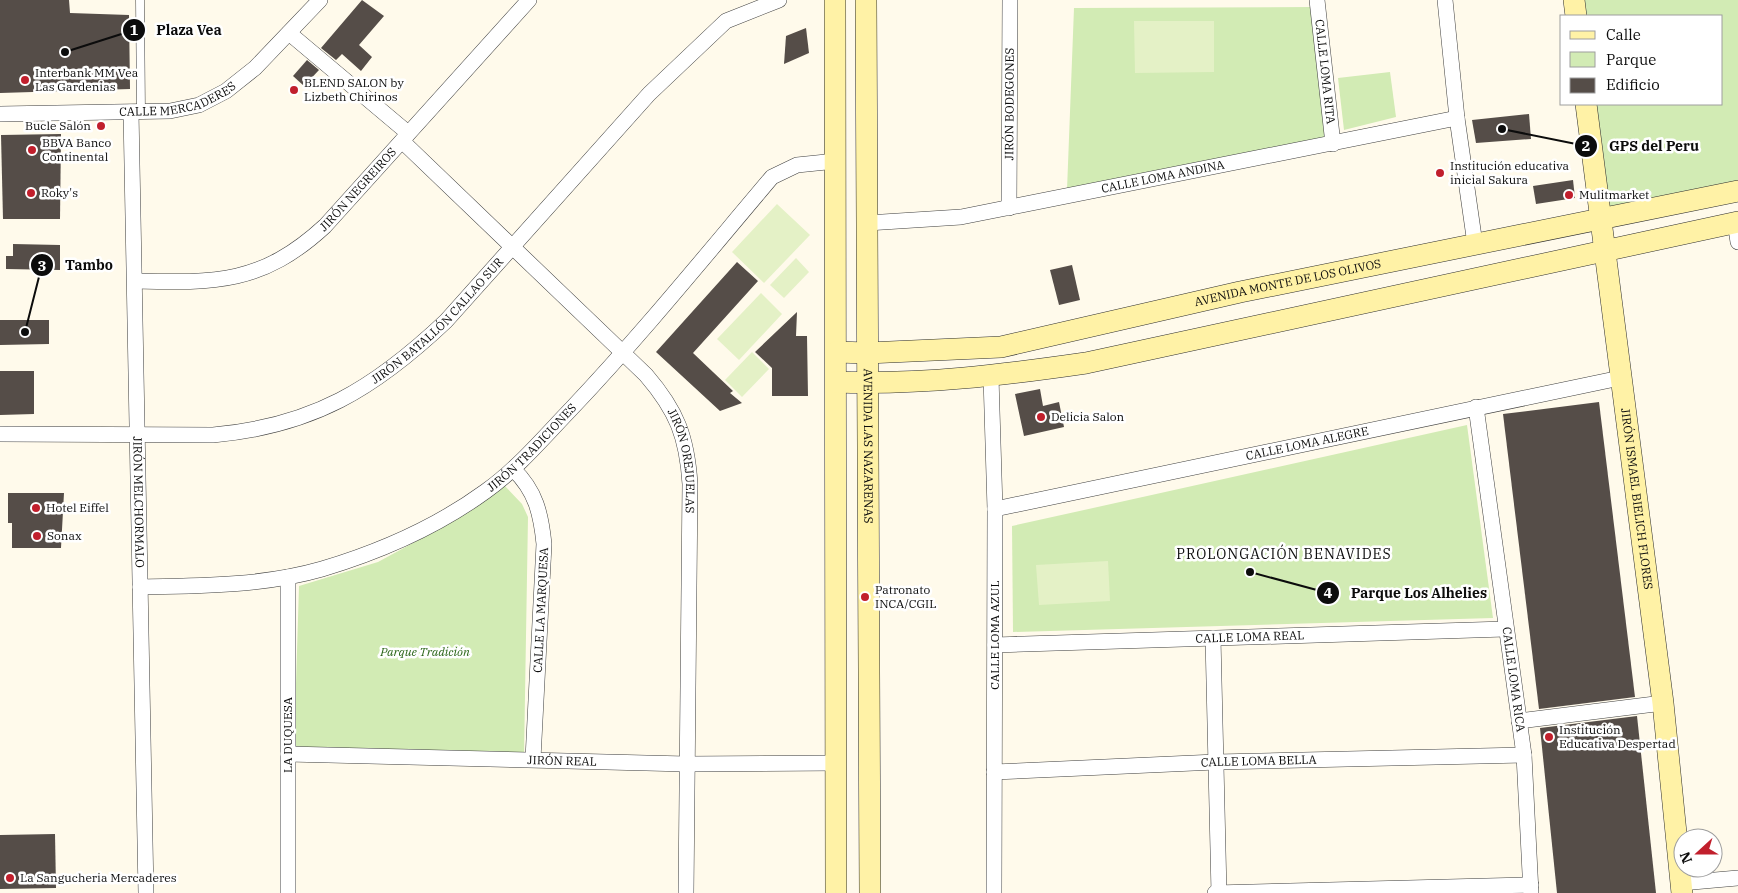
<svg xmlns="http://www.w3.org/2000/svg" width="1738" height="893" font-family="'IBM Plex Serif',serif">
<style>
.green{fill:#d2ebb4}
.pitch{fill:#e4f1c6}
.building{fill:#554d48}
.lines{fill:none;stroke-linecap:round;stroke-linejoin:round}
.lane-casing{stroke:#3f3f3f;stroke-width:9}
.street-casing{stroke:#3f3f3f;stroke-width:16}
.secondary-casing{stroke:#2e2e2e;stroke-width:22}
.lane{stroke:#fff;stroke-width:8}
.street{stroke:#fff;stroke-width:15}
.secondary{stroke:#fff2a6;stroke-width:21}
.poi-dot{fill:#c11f2c;stroke:#fff;stroke-width:2}
.labels{text-anchor:middle;stroke-width:5;stroke-linejoin:round;paint-order:stroke}
.street-label{font-size:12px;fill:#0c0c0c;stroke:#fff}
.poi-label{font-size:12px;fill:#0c0c0c;stroke:#fff;text-anchor:start}
.park-label{font-size:12px;font-style:italic;fill:#2c661a;stroke:#fff}
.neighbourhood-label{font-size:14px;letter-spacing:1px;fill:#0c0c0c;stroke:#fff}
.leader{fill:none;stroke:#0c0c0c;stroke-width:2}
.callout-dot{fill:#0c0c0c;stroke:#fff;stroke-width:2}
.mark-label{font-size:15px;text-anchor:middle;font-weight:bold;fill:#fff}
.callout-label{font-size:14px;text-anchor:middle;font-weight:bold;fill:#0c0c0c;stroke:#fff;stroke-width:5;stroke-linejoin:round;paint-order:stroke}
</style>
<rect width="100%" height="100%" fill="#fffaeb"/>
<g class="green">
<path d="M1578,0H1738V181L1604,210L1591,104H1722V16H1580Z"/>
<path d="M1311,7L1326,139L1067,190L1074,8Z"/>
<path d="M1390,72L1396,117L1344,130L1338,78Z"/>
<path d="M1467,425L1493,618L1013,632L1012,526Z"/>
<path d="M503,484L522,504L528,517L524,755L294,749L299,586L378,562L446,525Z"/>
</g>
<g class="pitch">
<path d="M1134,21H1214V72L1135,73Z"/>
<path d="M777,204L810,235L764,283L732,252Z"/>
<path d="M796,258L809,272L784,298L770,285Z"/>
<path d="M761,293L782,314L739,360L717,339Z"/>
<path d="M752,352L769,369L742,397L725,380Z"/>
<path d="M1108,561L1110,601L1039,605L1036,565Z"/>
</g>
<g class="building">
<path d="M0,0H69L70,13L129,15L130,89L0,93Z"/>
<path d="M362,0L384,16L359,45L372,57L361,71L342,54L336,60L321,48Z"/>
<path d="M806,28L809,53L784,64L786,36Z"/>
<path d="M307,60L319,70L304,86L293,76Z"/>
<path d="M1529,114L1531,139L1476,143L1472,120Z"/>
<path d="M61,134L60,219H3L1,135Z"/>
<path d="M1573,180L1575,198L1536,204L1533,186Z"/>
<path d="M13,244L60,245V270L6,269V256H13Z"/>
<path d="M737,262L758,281L693,353L733,391L730,393L742,403L720,411L656,352Z"/>
<path d="M1072,265L1080,300L1059,305L1050,270Z"/>
<path d="M797,312L796,336H807L808,396H772V368L755,352Z"/>
<path d="M0,320H49V344L0,345Z"/>
<path d="M0,371H34V414L0,415Z"/>
<path d="M1040,389L1043,406L1059,402L1064,427L1024,436L1015,394Z"/>
<path d="M1599,402L1635,697L1539,709L1503,414Z"/>
<path d="M8,493H64L61,548H12V523H8Z"/>
<path d="M1637,716L1656,893H1557L1540,728Z"/>
<path d="M55,834L56,888L0,889V835Z"/>
</g>
<g class="lines">
<defs>
<path id="lane" d="M140,0L141,112"/>
<g id="street">
<path id="s1" d="M1317,0L1333,144"/>
<path d="M1445,0L1457,118L1475,244"/>
<path d="M289,33L408,133"/>
<path id="s2" d="M131,112L146,893"/>
<path id="s3" d="M0,114L170,111L199,105L226,91L255,68L320,0"/>
<path id="s4" d="M402,141L646,375C677,411 687,437 690,484L686,893"/>
<path id="s5" d="M1009,208L1010,0"/>
<path d="M1735,222L1738,242"/>
<path id="s6" d="M867,223L961,217L1457,118"/>
<path id="s7" d="M135,281C216,283 262,284 325,226L529,0"/>
<path d="M991,377L995,509L994,893"/>
<path id="s8" d="M1476,407L1524,755L1531,893"/>
<path id="s9" d="M0,434L213,435C313,426 374,389 446,321L649,94L726,21L779,0"/>
<path d="M513,469C536,491 541,514 544,544L533,759"/>
<path id="s10" d="M995,509L1620,378"/>
<path d="M288,577V893"/>
<path id="s11" d="M140,587C200,586 263,586 322,569C379,552 438,526 486,491C518,468 544,437 572,408C642,334 706,255 772,177L797,165L836,161"/>
<path d="M1213,638L1219,893"/>
<path id="s12" d="M995,645L1505,629"/>
<path d="M1519,721L1663,703"/>
<path id="s13" d="M288,754L686,764L836,763"/>
<path id="s14" d="M994,772L1216,762L1524,755"/>
<path d="M1681,883L1738,878"/>
<path d="M1215,893L1531,885"/>
</g>
<g id="secondary">
<path d="M835,0L836,893"/>
<path id="s15" d="M866,0L870,893"/>
<path d="M1574,0L1576,16"/>
<path id="s16" d="M1586,104L1663,703L1682,893"/>
<path id="s17" d="M836,352L867,353L1001,347L1240,292L1738,191"/>
<path d="M836,382C921,385 1003,375 1086,363L1738,222"/>
</g>
</defs>
<use href="#lane" class="lane-casing"/>
<use href="#street" class="street-casing"/>
<use href="#secondary" class="secondary-casing"/>
<use href="#lane" class="lane"/>
<use href="#street" class="street"/>
<use href="#secondary" class="secondary"/>
</g>
<g class="poi-dot">
<circle cx="25" cy="80" r="5"/>
<circle cx="294" cy="90" r="5"/>
<circle cx="101" cy="126" r="5"/>
<circle cx="32" cy="150" r="5"/>
<circle cx="1440" cy="173" r="5"/>
<circle cx="31" cy="193" r="5"/>
<circle cx="1569" cy="195" r="5"/>
<circle cx="1041" cy="417" r="5"/>
<circle cx="36" cy="508" r="5"/>
<circle cx="37" cy="536" r="5"/>
<circle cx="865" cy="597" r="5"/>
<circle cx="1549" cy="737" r="5"/>
<circle cx="10" cy="878" r="5"/>
</g>
<g class="labels">
<g class="street-label">
<text dy="4" stroke="none"><textPath href="#s1" startOffset="72">CALLE LOMA RITA</textPath></text>
<text dy="4" stroke="none"><textPath href="#s3" startOffset="180">CALLE MERCADERES</textPath></text>
<text dy="4" stroke="none"><textPath href="#s5" startOffset="104">JIRÓN BODEGONES</textPath></text>
<text dy="4" stroke="none"><textPath href="#s6" startOffset="300">CALLE LOMA ANDINA</textPath></text>
<text dy="4" stroke="none"><textPath href="#s7" startOffset="254">JIRÓN NEGREIROS</textPath></text>
<text dy="4" stroke="none"><textPath href="#s17" startOffset="459">AVENIDA MONTE DE LOS OLIVOS</textPath></text>
<text dy="4" stroke="none"><textPath href="#s9" startOffset="472">JIRÓN BATALLÓN CALLAO SUR</textPath></text>
<text dy="4" stroke="none"><textPath href="#s10" startOffset="319">CALLE LOMA ALEGRE</textPath></text>
<text dy="4" stroke="none"><textPath href="#s15" startOffset="446">AVENIDA LAS NAZARENAS</textPath></text>
<text dy="4" stroke="none"><textPath href="#s11" startOffset="429">JIRÓN TRADICIONES</textPath></text>
<text dy="4" stroke="none"><textPath href="#s4" startOffset="434">JIRÓN OREJUELAS</textPath></text>
<text dy="4" stroke="none"><textPath href="#s16" startOffset="398">JIRÓN ISMAEL BIELICH FLORES</textPath></text>
<text dy="4" stroke="none"><textPath href="#s2" startOffset="390">JIRÓN MELCHORMALO</textPath></text>
<text transform="translate(541 610) rotate(-87)" y="4">CALLE LA MARQUESA</text>
<text transform="translate(995 635) rotate(-90)" y="4">CALLE LOMA AZUL</text>
<text dy="4" stroke="none"><textPath href="#s12" startOffset="255">CALLE LOMA REAL</textPath></text>
<text dy="4" stroke="none"><textPath href="#s8" startOffset="275">CALLE LOMA RICA</textPath></text>
<text transform="translate(288 735) rotate(-90)" y="4">LA DUQUESA</text>
<text dy="4" stroke="none"><textPath href="#s13" startOffset="274">JIRÓN REAL</textPath></text>
<text dy="4" stroke="none"><textPath href="#s14" startOffset="265">CALLE LOMA BELLA</textPath></text>
</g>
<g class="poi-label">
<text x="35" y="77">Interbank MM Vea<tspan x="35" dy="14">Las Gardenias</tspan></text>
<text x="304" y="87">BLEND SALON by<tspan x="304" dy="14">Lizbeth Chirinos</tspan></text>
<text x="91" y="130" text-anchor="end">Bucle Salón</text>
<text x="42" y="147">BBVA Banco<tspan x="42" dy="14">Continental</tspan></text>
<text x="1450" y="170">Institución educativa<tspan x="1450" dy="14">inicial Sakura</tspan></text>
<text x="41" y="197">Roky's</text>
<text x="1579" y="199">Mulitmarket</text>
<text x="1051" y="421">Delicia Salon</text>
<text x="46" y="512">Hotel Eiffel</text>
<text x="47" y="540">Sonax</text>
<text x="875" y="594">Patronato<tspan x="875" dy="14">INCA/CGIL</tspan></text>
<text x="1559" y="734">Institución<tspan x="1559" dy="14">Educativa Despertad</tspan></text>
<text x="20" y="882">La Sangucheria Mercaderes</text>
</g>
<g class="park-label">
<text x="425" y="656">Parque Tradición</text>
</g>
<g class="neighbourhood-label">
<text x="1284" y="559">PROLONGACIÓN BENAVIDES</text>
</g>
</g>
<path class="leader" d="M65 52L134 30M1502 129L1586 146M25 332L42 265M1250 572L1328 593"/>
<g class="callout-dot">
<circle cx="65" cy="52" r="5"/>
<circle cx="1502" cy="129" r="5"/>
<circle cx="25" cy="332" r="5"/>
<circle cx="1250" cy="572" r="5"/>
<circle cx="134" cy="30" r="12"/>
<circle cx="1586" cy="146" r="12"/>
<circle cx="42" cy="265" r="12"/>
<circle cx="1328" cy="593" r="12"/>
</g>
<g class="mark-label">
<text x="134" y="35">1</text>
<text x="1586" y="151">2</text>
<text x="42" y="271">3</text>
<text x="1328" y="598">4</text>
</g>
<g class="callout-label">
<text x="189" y="35">Plaza Vea</text>
<text x="1654" y="151">GPS del Peru</text>
<text x="89" y="270">Tambo</text>
<text x="1419" y="598">Parque Los Alhelies</text>
</g>
<rect x="1560" y="15" width="162" height="90" fill="#ffffff" stroke="#9e9e9e"/>
<rect x="1570" y="31" width="25" height="8" fill="#fff2a6" stroke="#9e9e9e"/>
<text x="1606" y="40" font-size="15" fill="#0c0c0c">Calle</text>
<rect x="1570" y="52" width="25" height="15" fill="#d2ebb4" stroke="#9e9e9e"/>
<text x="1606" y="65" font-size="15" fill="#0c0c0c">Parque</text>
<rect x="1570" y="78" width="25" height="15" fill="#554d48" stroke="#9e9e9e"/>
<text x="1606" y="90" font-size="15" fill="#0c0c0c">Edificio</text>
<g transform="translate(1698 853) rotate(249)"><circle r="24" fill="#ffffff" stroke="#9e9e9e"/>
<path d="M0-4L9 19L0 12L-9 19Z" fill="#c11f2c"/>
<text y="-8" font-size="14" font-weight="bold" text-anchor="middle" fill="#0c0c0c">N</text>
</g>
</svg>
